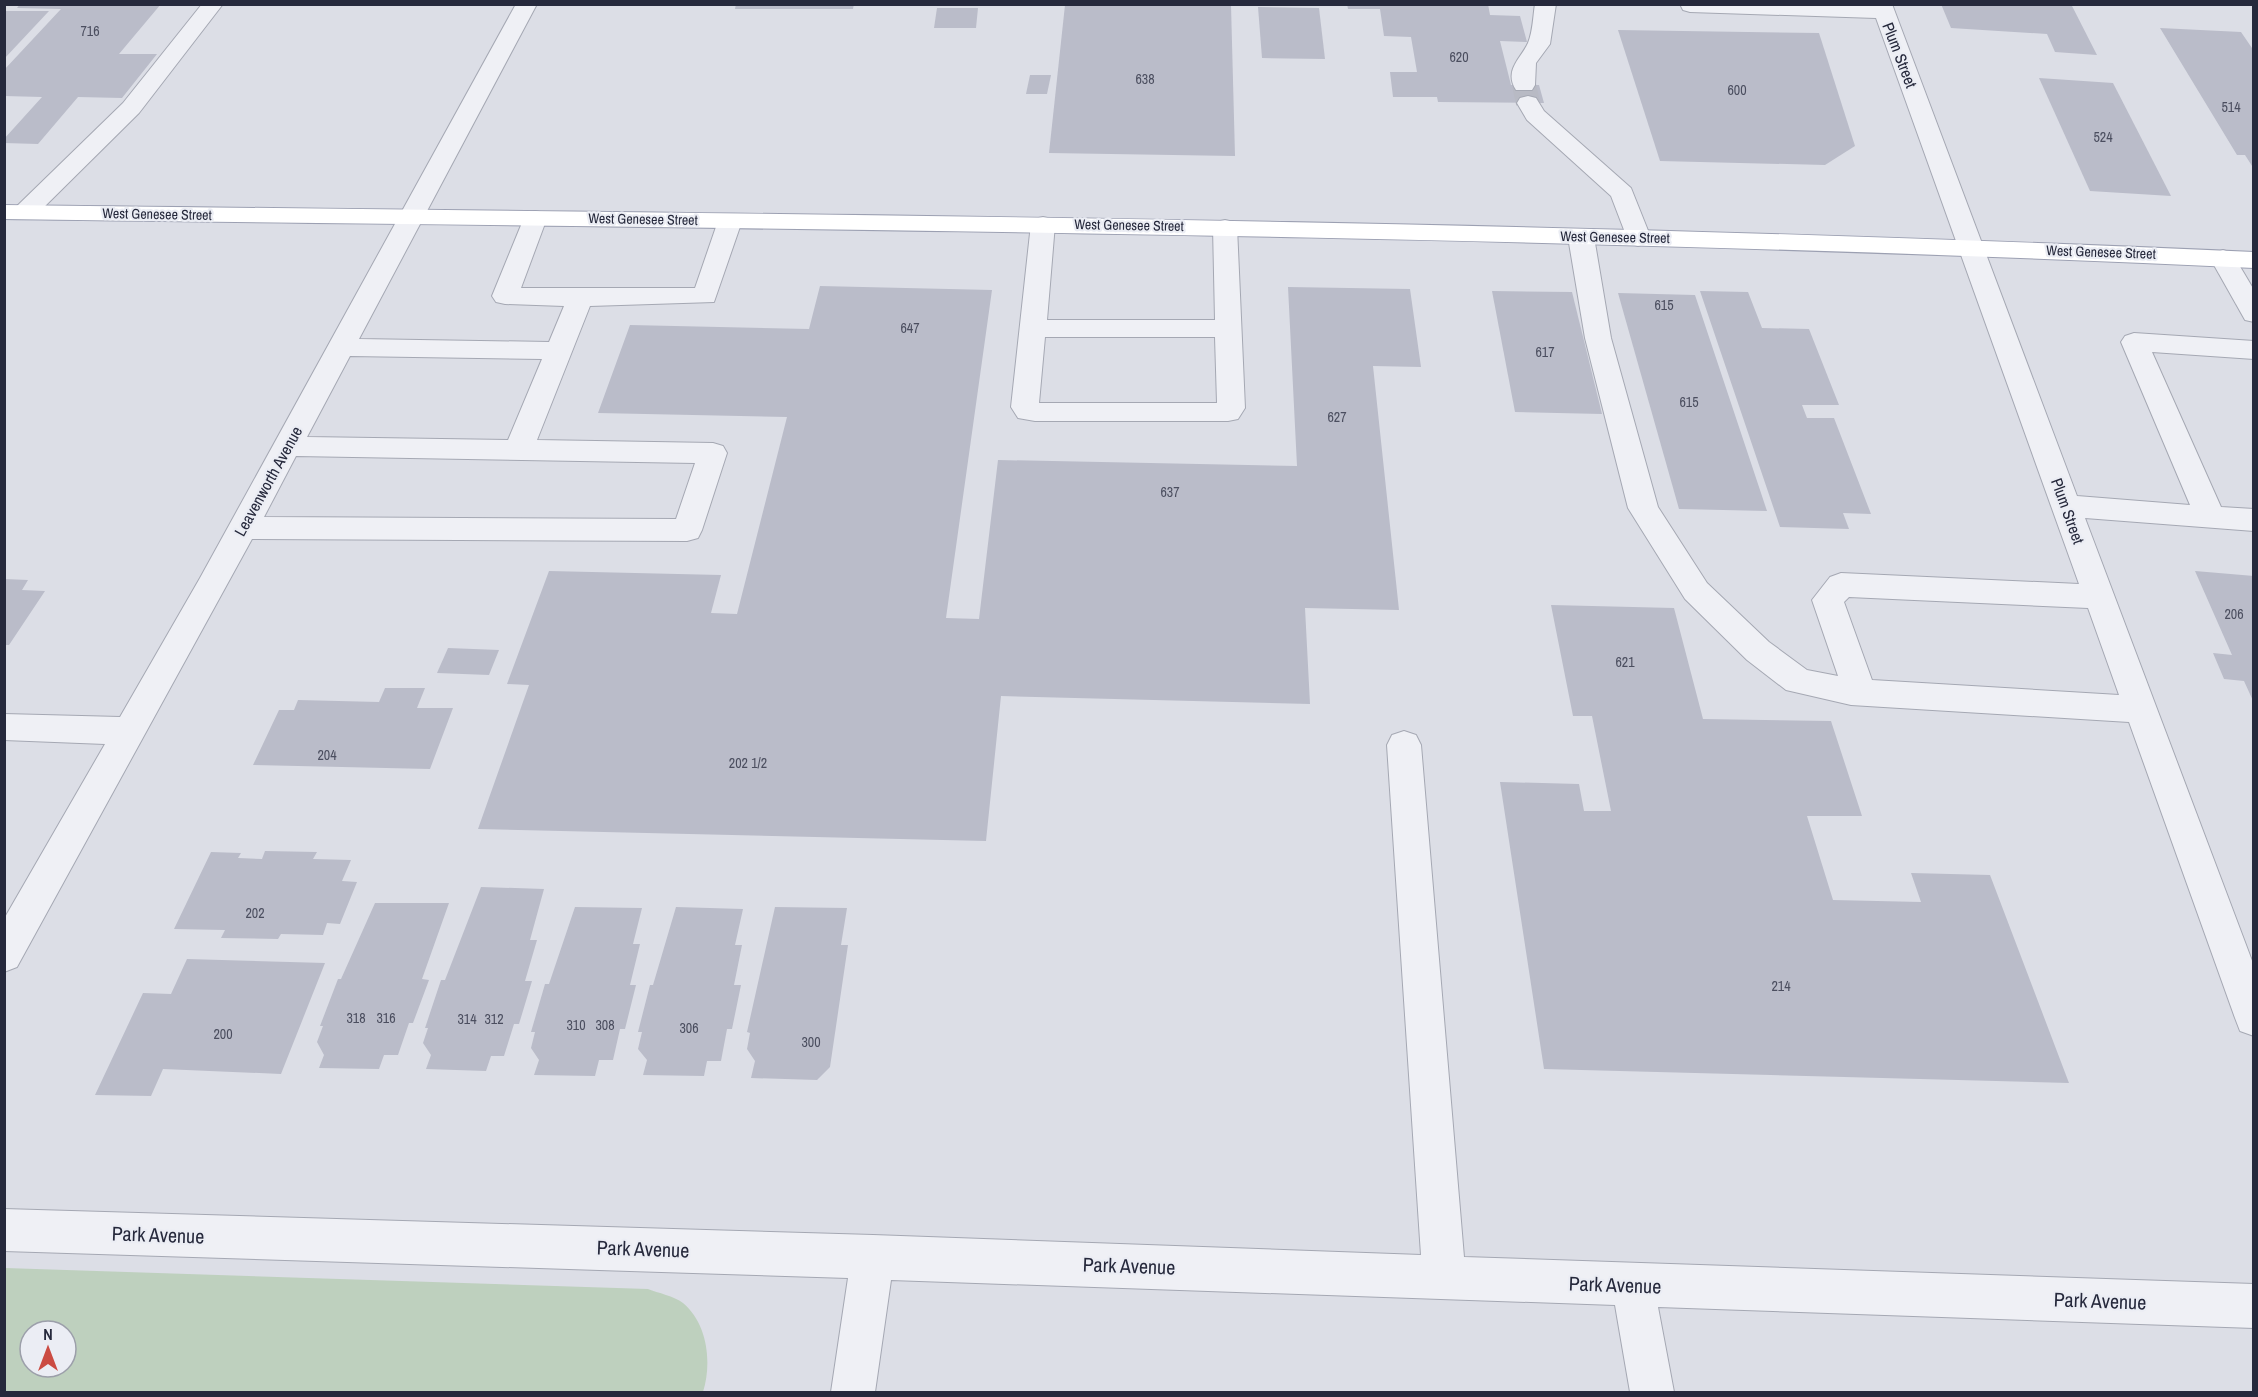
<svg xmlns="http://www.w3.org/2000/svg" width="2258" height="1397" font-family="'Archivo Narrow',sans-serif">
<style>
.green{fill:#bed0be;fill-rule:evenodd}
.building{fill:#babcc9}
.lines{fill:none;stroke-linecap:round;stroke-linejoin:round}
.minor-tunnel{stroke:#b8bac4;stroke-width:24;stroke-dasharray:24 12;stroke-linecap:butt}
.minor-casing{stroke:#a5a8b3;stroke-width:2}
.major-casing{stroke:#9ca0b2;stroke-width:2}
.minor{fill:#eff0f5;fill-rule:evenodd}
.major{fill:#fff;fill-rule:evenodd}
.labels{text-anchor:middle;stroke-width:4.5;stroke-linejoin:round;paint-order:stroke}
.number-label{font-size:14px;fill:#4b4e5f}
.far-street-label{font-size:14px;fill:#26293c;stroke:#ebedf4}
.street-label{font-size:16px;fill:#26293c;stroke:#ebedf4}
.near-street-label{font-size:20px;fill:#26293c;stroke:#ebedf4}
</style>
<rect width="100%" height="100%" fill="#dcdee6"/>
<path class="green" d="M5,1268L648,1289C658,1293 674,1296 683,1303C708,1324 712,1363 703,1392H5ZM30,1331H66V1367H30Z"/>
<g class="building">
<path d="M20,4H161L119,54H157L122,98L78,97L38,144L4,143V139L42,97L4,96V70L61,9L17,8Z"/>
<path d="M736,4H854L853,9H735Z"/>
<path d="M1347,4H1488L1490,15L1520,16L1527,42L1500,41L1511,85H1539L1544,103L1438,102L1437,97H1393L1390,72H1417L1411,37L1384,36L1380,9H1348Z"/>
<path d="M1941,4H2071L2097,55L2055,52L2047,34L1951,28Z"/>
<path d="M1065,5H1231L1235,156L1049,153Z"/>
<path d="M1258,7L1319,8L1325,59L1262,58Z"/>
<path d="M937,8H978L976,28H934Z"/>
<path d="M4,11H49L4,59Z"/>
<path d="M2160,28L2241,32L2254,51V169L2245,155H2237Z"/>
<path d="M1618,30L1819,33L1855,146L1825,165L1660,161Z"/>
<path d="M1030,75H1051L1047,94H1026Z"/>
<path d="M2039,78L2113,83L2171,196L2090,191Z"/>
<path d="M820,286L992,290L946,618L979,619L998,460L1297,466L1288,287L1410,289L1421,367L1373,366L1399,610L1305,608L1310,704L1001,696L986,841L478,829L529,685L507,684L549,571L721,575L711,613L737,614L787,417L598,413L630,325L809,329Z"/>
<path d="M1492,291L1572,292L1602,414L1515,412Z"/>
<path d="M1700,291L1748,292L1762,328L1809,329L1839,405H1802L1807,418H1834L1871,514L1843,513L1849,529L1780,527Z"/>
<path d="M1618,293L1695,295L1767,511L1679,509Z"/>
<path d="M2195,571L2254,576V703L2244,681L2224,679L2213,653L2232,655Z"/>
<path d="M4,579L28,580L22,590L45,591L9,645H4Z"/>
<path d="M1551,605L1674,608L1703,719L1831,721L1862,816H1807L1833,900L1921,902L1911,873L1990,875L2069,1083L1544,1069L1500,782L1579,784L1584,811H1611L1592,716H1573Z"/>
<path d="M448,648L499,650L489,675L437,673Z"/>
<path d="M385,688H425L417,708H453L430,769L253,765L279,710H294L298,700L379,702Z"/>
<path d="M265,851L317,852L313,859L351,860L342,881L357,882L340,924L327,923L323,935L281,934L278,939L221,938L225,930L174,929L211,852L241,853L238,858L262,859Z"/>
<path d="M481,887L544,889L530,940H537L525,981H532L519,1024H514L504,1056H491L486,1071L426,1069L431,1055L423,1043L428,1028H425L441,980H445Z"/>
<path d="M375,903H449L422,979L429,980L413,1023H409L398,1055H384L379,1069L319,1068L324,1055L317,1042L323,1026H320L338,979H341Z"/>
<path d="M575,907L642,908L633,944H640L630,985H636L625,1029H620L613,1060H599L595,1076L534,1075L539,1060L531,1048L535,1032H531L545,984H549Z"/>
<path d="M676,907L743,909L735,945H742L734,985H741L732,1029H727L721,1061H707L704,1076L643,1075L647,1060L638,1049L642,1032H638L650,985H653Z"/>
<path d="M775,907L847,908L841,945H848L830,1067L817,1080L751,1078L755,1061L747,1049L750,1033L747,1032Z"/>
<path d="M187,959L325,963L281,1074L163,1069L151,1096L95,1095L143,993L171,994Z"/>
</g>
<g class="lines">
<path class="minor-tunnel" d="M1524,85L1528,103"/>
<defs>
<g id="minor">
<path d="M202,4H223L139,113L34,217L25,219L16,217L13,212L16,207L123,103Z"/>
<path d="M516,4H537L359,339L549,342L564,306L505,304L496,302L492,296L526,213L535,211L544,213L547,218L521,288H695L718,221L721,216L730,214L739,216L742,221L714,302L590,306L537,440L713,443L723,446L727,453L702,530L698,538L687,541L252,539L17,967L4,972V919L105,744L4,740V714L120,717L200,578ZM350,356L542,359L508,440L307,437ZM296,456L695,463L676,519L264,517Z"/>
<path d="M1535,4H1556L1550,44L1536,63L1535,85L1532,90H1516C1503,70 1522,57 1528,43C1533,31 1533,16 1535,4Z"/>
<path d="M1680,4H1892L2077,496L2190,505L2121,342L2125,336L2134,333L2254,341V359L2152,352L2221,507L2254,509V531L2085,518L2254,966V1036L2240,1031L2235,1018L2129,722L1851,705L1786,690L1747,660L1685,599L1628,508L1585,338L1568,237L1572,232L1581,229L1590,232L1594,237L1611,338L1658,507L1707,583L1769,642L1807,670L1838,676L1812,600L1830,577L1841,573L2079,584L1876,18L1690,12L1683,10ZM1849,597L2088,608L2119,695L1872,680L1844,602Z"/>
<path d="M1528,96L1536,98L1544,111L1631,188L1651,238L1647,243L1638,246L1629,243L1611,196L1527,120L1517,103L1520,98Z"/>
<path d="M1043,217L1052,219L1055,224L1047,320H1215L1213,227L1216,222L1225,220L1234,222L1237,227L1245,408L1238,419L1228,421H1035L1018,418L1011,407L1031,224L1034,219ZM1045,337H1215L1217,403H1039Z"/>
<path d="M2223,250L2232,253L2254,290V322L2245,320L2210,258L2214,253Z"/>
<path d="M1404,731L1416,735L1421,745L1464,1257L2254,1284V1328L1658,1307L1674,1392H1630L1615,1305L891,1280L875,1392H831L848,1278L4,1251V1209L873,1235L1421,1255L1387,745L1392,735Z"/>
</g>
<path id="major" d="M4,205C754,214 1504,218 2254,252V268C1504,233 754,229 4,219Z"/>
</defs>
<use href="#minor" class="minor-casing"/>
<use href="#major" class="major-casing"/>
<use href="#minor" class="minor"/>
<use href="#major" class="major"/>
</g>
<g class="labels">
<g class="number-label">
<text x="90" y="36">716</text>
<text x="1459" y="62">620</text>
<text x="1145" y="84">638</text>
<text x="1737" y="95">600</text>
<text x="2231" y="112">514</text>
<text x="2103" y="142">524</text>
<text x="1664" y="310">615</text>
<text x="910" y="333">647</text>
<text x="1545" y="357">617</text>
<text x="1689" y="407">615</text>
<text x="1337" y="422">627</text>
<text x="1170" y="497">637</text>
<text x="2234" y="619">206</text>
<text x="1625" y="667">621</text>
<text x="327" y="760">204</text>
<text x="748" y="768">202 1/2</text>
<text x="255" y="918">202</text>
<text x="1781" y="991">214</text>
<text x="356" y="1023">318</text>
<text x="386" y="1023">316</text>
<text x="467" y="1024">314</text>
<text x="494" y="1024">312</text>
<text x="576" y="1030">310</text>
<text x="605" y="1030">308</text>
<text x="689" y="1033">306</text>
<text x="223" y="1039">200</text>
<text x="811" y="1047">300</text>
</g>
<g class="far-street-label">
<text transform="translate(157 214) rotate(1)" y="5">West Genesee Street</text>
<text transform="translate(643 219) rotate(1)" y="5">West Genesee Street</text>
<text transform="translate(1129 225) rotate(1)" y="5">West Genesee Street</text>
<text transform="translate(1615 237) rotate(1)" y="5">West Genesee Street</text>
<text transform="translate(2101 252) rotate(2)" y="5">West Genesee Street</text>
</g>
<g class="street-label">
<text transform="translate(1900 55) rotate(69)" y="6">Plum Street</text>
<text transform="translate(268 481) rotate(-61)" y="6">Leavenworth Avenue</text>
<text transform="translate(2068 511) rotate(70)" y="6">Plum Street</text>
</g>
<g class="near-street-label">
<text transform="translate(158 1235) rotate(2)" y="7">Park Avenue</text>
<text transform="translate(643 1249) rotate(2)" y="7">Park Avenue</text>
<text transform="translate(1129 1266) rotate(2)" y="7">Park Avenue</text>
<text transform="translate(1615 1285) rotate(2)" y="7">Park Avenue</text>
<text transform="translate(2100 1301) rotate(2)" y="7">Park Avenue</text>
</g>
</g>
<rect width="2258" height="1397" fill="none" stroke="#26293c" stroke-width="12"/>
<g transform="translate(48 1349)"><circle r="28" fill="#ebedf4" stroke="#9c9faa" stroke-width="1.5"/>
<path d="M0-4.5L10 22L0 15L-10 22Z" fill="#cb4b42"/>
<text y="-9" font-size="16" font-weight="bold" text-anchor="middle" fill="#26293c">N</text>
</g>
</svg>
